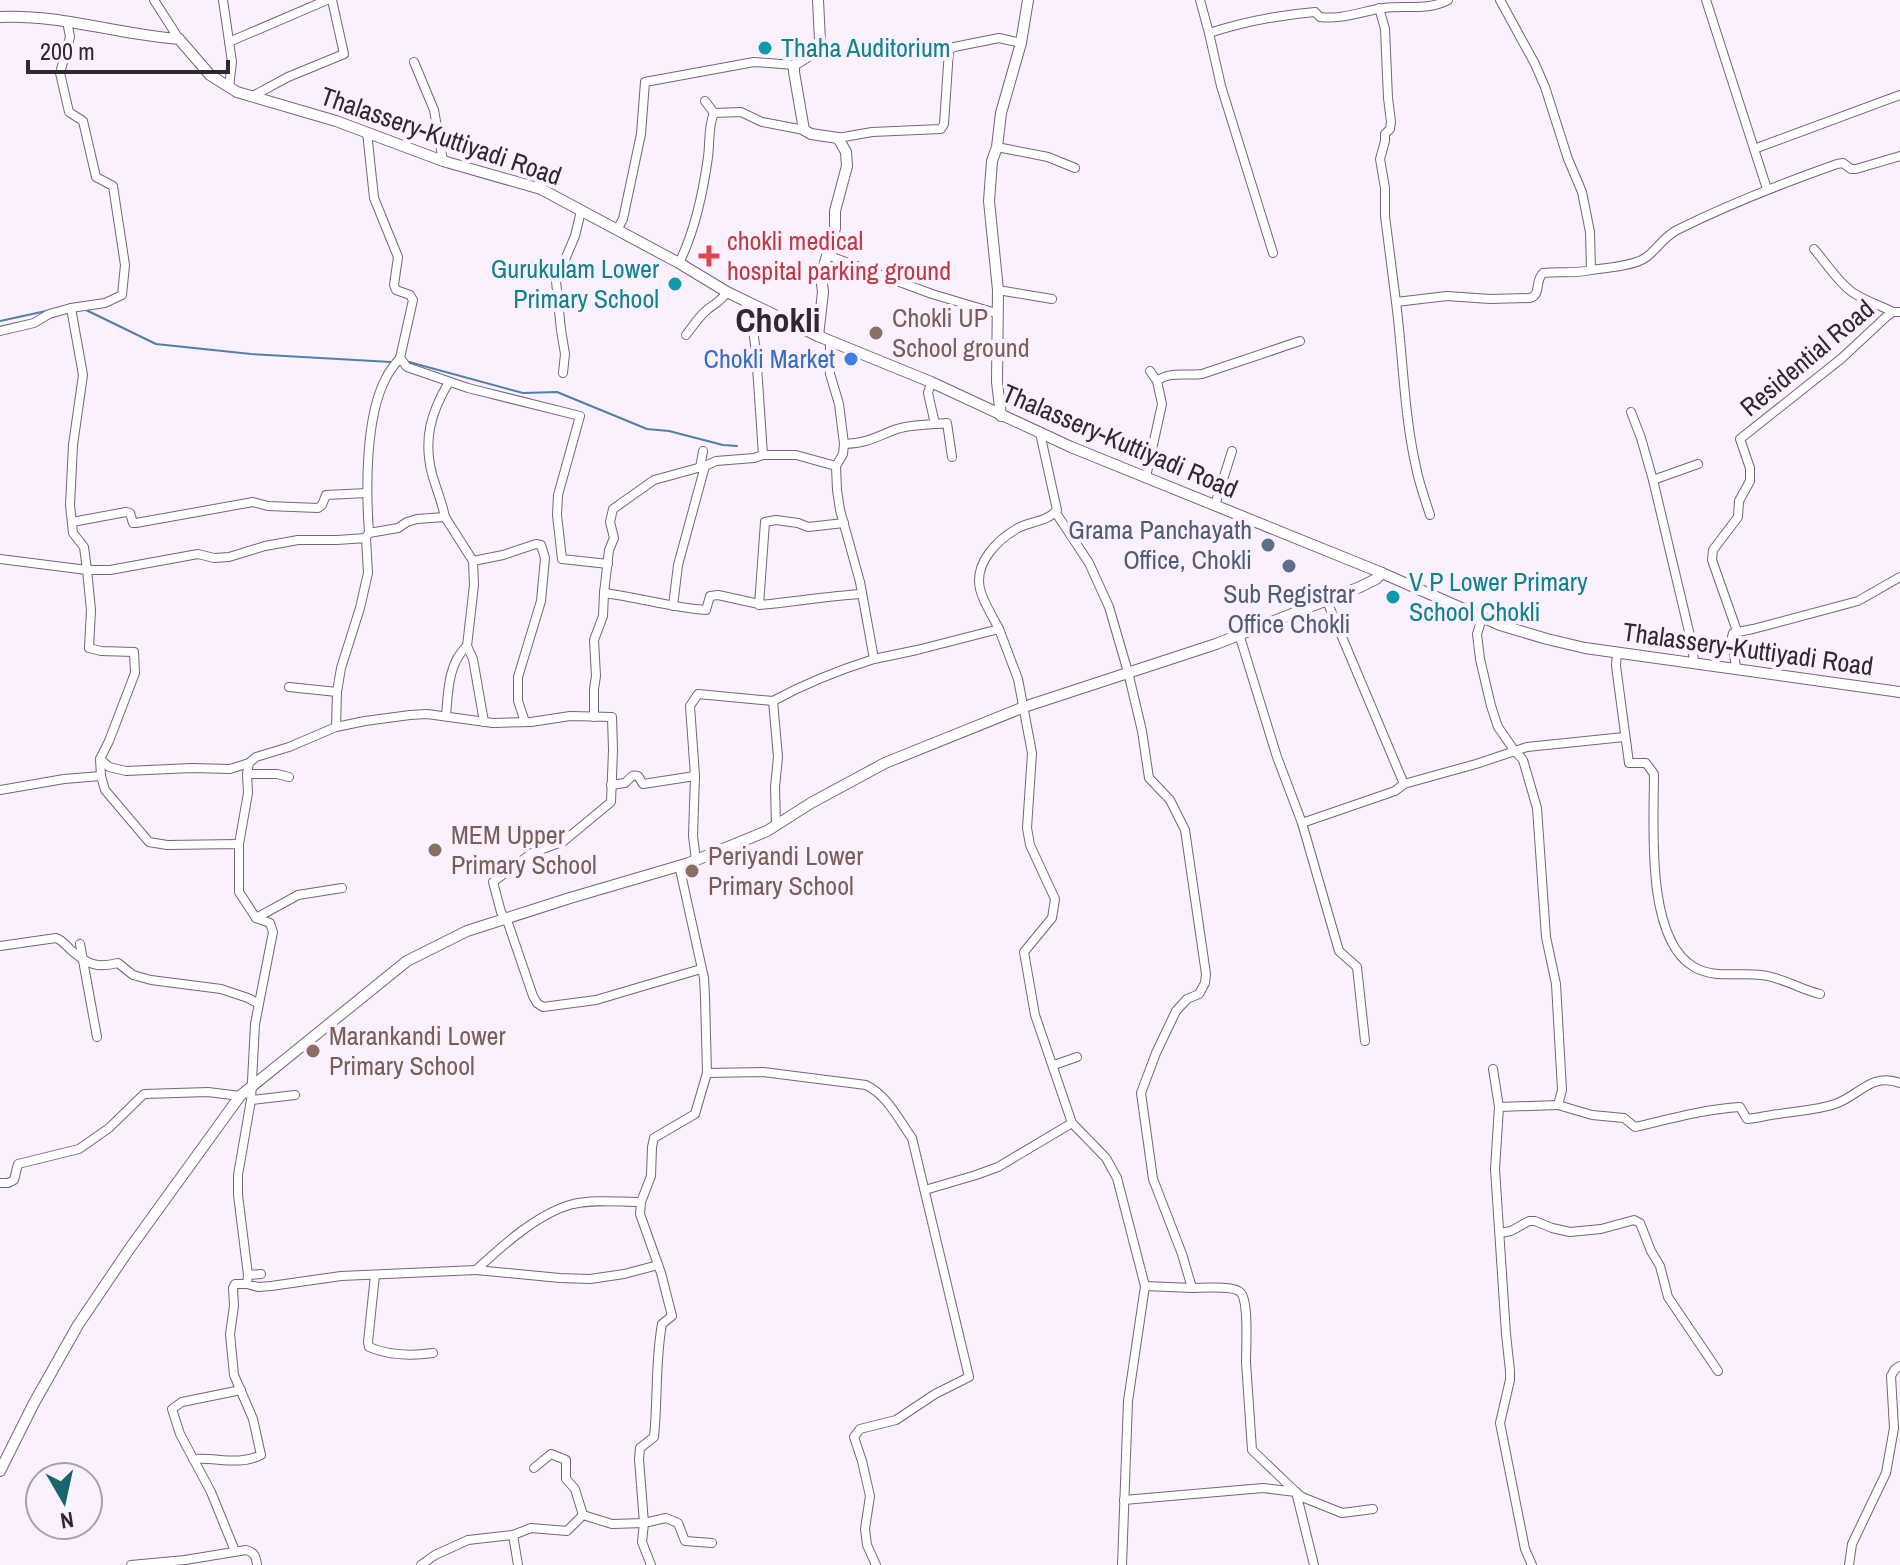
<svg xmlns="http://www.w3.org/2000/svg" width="1900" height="1565" font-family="'Archivo Narrow',sans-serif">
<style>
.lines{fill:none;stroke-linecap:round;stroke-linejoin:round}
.stream{stroke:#517faa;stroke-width:2}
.minor-casing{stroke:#746578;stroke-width:10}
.major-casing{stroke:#746578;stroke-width:12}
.minor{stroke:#fff;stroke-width:8}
.major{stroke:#fff;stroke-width:10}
.culture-dot{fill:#0f9aa8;stroke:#fbf0fe;stroke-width:3}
.health-dot{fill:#e0444e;stroke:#fbf0fe;stroke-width:3}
.education-dot{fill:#8d6e63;stroke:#fbf0fe;stroke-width:3}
.shop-dot{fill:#3f7fe0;stroke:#fbf0fe;stroke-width:3}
.service-dot{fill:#5c6f8a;stroke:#fbf0fe;stroke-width:3}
.labels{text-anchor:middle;stroke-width:8;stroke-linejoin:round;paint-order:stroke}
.culture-label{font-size:26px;fill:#0d838f;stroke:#fbf0fe;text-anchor:start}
.street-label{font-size:26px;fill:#2f2830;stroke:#fbf0fe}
.health-label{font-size:26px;fill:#be3a42;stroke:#fbf0fe;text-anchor:start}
.education-label{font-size:26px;fill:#785e54;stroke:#fbf0fe;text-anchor:start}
.shop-label{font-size:26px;fill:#366cbe;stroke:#fbf0fe;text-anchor:end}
.service-label{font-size:26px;fill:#4e5e75;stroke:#fbf0fe;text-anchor:end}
.district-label{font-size:34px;font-weight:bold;fill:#2f2830;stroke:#fbf0fe}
</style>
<rect width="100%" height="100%" fill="#fbf0fe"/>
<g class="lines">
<g class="stream">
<path d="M86,310L156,344L251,354L391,362"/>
<path d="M0,321L46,311"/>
<path d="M409,362L523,393L557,392L647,429L669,431L723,445L737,446"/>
</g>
<defs>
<g id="minor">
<path d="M154,0L179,39"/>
<path d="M223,0L232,62L229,87"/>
<path d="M1200,0L1209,33C1243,22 1279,15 1315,12L1320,17C1341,20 1363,11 1384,8C1406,5 1428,11 1448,0"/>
<path d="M1500,0L1535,64L1545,87L1568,159L1582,192L1590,232L1591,270C1606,268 1633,266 1645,258C1656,251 1662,238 1677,230C1729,204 1783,183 1837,164L1843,163L1851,169H1856L1900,156"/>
<path d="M1706,0L1767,189"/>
<path d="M1379,8L1385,29L1388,98L1391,122L1390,129L1385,134V141L1380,159L1385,188V216L1396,302"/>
<path d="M1209,33L1221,86L1273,253"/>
<path d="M229,42L327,0"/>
<path d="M414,62L434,110L443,161"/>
<path d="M251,97L288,77L344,54L332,0"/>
<path d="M705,101L714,113"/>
<path d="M367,132L374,198L398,257L394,285L396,290L410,295L413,300L400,358"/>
<path d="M838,138L872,132L941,129L944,124L949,50L954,47L999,38L1021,43"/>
<path d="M997,147L1048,157L1075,168"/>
<path d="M1754,149L1900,95"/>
<path d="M617,230L623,219L641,134L645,82L754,62L794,65"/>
<path d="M1814,249C1827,264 1837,281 1852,292C1865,301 1880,305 1893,312"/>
<path d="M827,255L932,294L996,313"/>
<path d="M679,263C695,231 703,193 708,157C710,143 708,126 714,113L741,112L762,122L804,130"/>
<path d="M998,290L1052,299"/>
<path d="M71,308L83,375L73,445L70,505L73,533L84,547L87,570H110L198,554L214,558L229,557L265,546L298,540H337L366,538L368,573L360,608L341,668L337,692L336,727"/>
<path d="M0,331L34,323L49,314L71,308L105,303L122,295L125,265L113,186L96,177L83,121L69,112L60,73L70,37L67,21"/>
<path d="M686,335C693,326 699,316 708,309C716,303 721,301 727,292"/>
<path d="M830,341V374L839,404L844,444L843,454L836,466L837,490L840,510L860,582L874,659L917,650L999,629L1018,679L1032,753L1027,828L1030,845L1055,899L1052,918L1024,952L1035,1015L1072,1123L1106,1158L1117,1178L1145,1286L1128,1401L1122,1565"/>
<path d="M1150,371L1157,381"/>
<path d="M563,373L565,354L561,330L556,281L575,236L581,211"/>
<path d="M931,382L928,393L935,424"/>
<path d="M1631,412L1641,438L1653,480L1692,644L1694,662"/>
<path d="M844,444C867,443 874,438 894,430C910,424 931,425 947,423L952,457"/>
<path d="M763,455H796L836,466"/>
<path d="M700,468L703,451"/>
<path d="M1146,477L1162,404L1157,381C1169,371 1187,376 1202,374L1300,341"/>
<path d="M1653,480L1698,464"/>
<path d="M1215,505L1232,451"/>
<path d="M1056,513L1089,563L1109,607L1128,672L1142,731L1149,778L1170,800L1185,830L1206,974L1205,983L1199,994L1187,999L1176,1011L1156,1053L1141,1093L1153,1179L1182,1254L1192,1288C1202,1288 1235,1285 1241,1293C1249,1303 1246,1347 1246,1362C1248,1391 1250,1421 1252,1450L1296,1492L1314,1565"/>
<path d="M1430,515C1425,499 1419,483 1416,467C1404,415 1403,356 1396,302L1447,296L1490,299L1530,298C1542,294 1534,282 1543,273C1559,271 1575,274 1591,270"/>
<path d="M445,517C442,502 436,488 432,474C423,439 431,412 449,382"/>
<path d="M72,522L126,512L130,513L133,523H136L253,502L268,506L318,508L322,505L326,495L367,493"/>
<path d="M844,523L808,527L798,523L776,520L765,522L759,605C794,602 827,596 862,594"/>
<path d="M369,533C366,490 365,417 386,378C389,371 395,364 400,358L407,367L468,388L580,416L558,495L557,515L562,559L608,564"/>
<path d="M366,537L369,533L398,528L407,522L417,519L445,517L473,561L474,585L467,646L473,659L484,722"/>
<path d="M0,559L87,570L91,610L89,648L101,651L134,652L135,673L109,741L100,759L101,776L105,790L149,842L167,845L239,844V892L256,918L270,923L273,932L255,1024L251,1100L238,1175V1195L248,1275L247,1284L258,1287L271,1286L341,1276L476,1270C502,1246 538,1213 573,1204C595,1199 618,1202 641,1202"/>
<path d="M473,561L503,555L536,544L541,545L545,558L541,601L518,677V701L525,722"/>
<path d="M604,593L609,550L614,538L610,522L613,509L654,480L705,466L716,461L754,458L763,455L756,352L753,330L743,317L752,304"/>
<path d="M673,606L678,565L705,466"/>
<path d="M1482,618L1477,634L1480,659L1491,706L1498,727L1514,750L1523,760L1537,808L1546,937L1556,984L1562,1090L1558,1105L1592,1115L1624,1118L1635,1127C1670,1119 1705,1109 1740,1107L1747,1119C1758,1118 1768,1115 1779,1114C1797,1111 1817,1110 1835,1104C1859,1096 1871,1072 1900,1083"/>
<path d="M999,629C993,617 983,602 980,589C974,563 997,540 1018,528C1031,521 1047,522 1057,510L1040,433"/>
<path d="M1737,631L1712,560L1713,550L1738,517L1739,501L1750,481V468L1740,439L1842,358L1887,316L1893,312H1900"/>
<path d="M1239,634L1277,757L1302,823L1339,951L1357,967L1365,1041"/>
<path d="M1617,653L1616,666L1629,763H1646L1654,774C1654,823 1645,939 1694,967C1715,979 1739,972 1761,975C1782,977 1799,989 1820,994"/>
<path d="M1736,668L1732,637L1733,633L1753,629L1858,601L1900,577"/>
<path d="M289,687L337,692"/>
<path d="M446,716C448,692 448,663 467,646"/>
<path d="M594,717V689L596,676L594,640L603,616L604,593C638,597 672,608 706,610L710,596L718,595L759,604"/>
<path d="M100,759L109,767L126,771L192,768L230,769L249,763"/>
<path d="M247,774H277L289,777"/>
<path d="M695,776L690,706L698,694L773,701"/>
<path d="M1404,784L1476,764L1527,747L1624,737"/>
<path d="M611,785L625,783C630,779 631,774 638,776L643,784L695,776L693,836L696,860"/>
<path d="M0,790L64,779L101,776"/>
<path d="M1302,823L1395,791L1404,784L1326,599"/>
<path d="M776,826L775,787L778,757L773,701C806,683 839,670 874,659"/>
<path d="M239,844L248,793L247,774L249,763L256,757L289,747L336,727L365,721L410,715L427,714L493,723L531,722L570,716L612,717L613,750L611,802L564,841L532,853L493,882L501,912L508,923L533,996L537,1003L543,1007L596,1000L701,969"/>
<path d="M256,918L298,895L342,888"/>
<path d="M80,944L97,1037"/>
<path d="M0,946L56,938C64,941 66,946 72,951C88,965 98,968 118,963L133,975L151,980L221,989L248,998L259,1004"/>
<path d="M1054,1065L1077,1057"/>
<path d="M1493,1069L1499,1107"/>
<path d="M707,1073L763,1072L866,1085C888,1096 898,1119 912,1138L969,1377L935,1394L896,1420L860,1429L854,1437L862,1461L870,1496L865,1529L867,1545L876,1565"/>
<path d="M251,1100L295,1095"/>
<path d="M0,1183H8L14,1180L18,1164L79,1149L109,1128L144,1094L208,1092L240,1096"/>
<path d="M925,1190L976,1175L998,1167L1072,1123"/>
<path d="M1500,1233L1511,1231L1529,1221H1535L1552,1228L1570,1232L1601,1229L1634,1220L1640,1223L1651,1251L1660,1266L1668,1297L1718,1371"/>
<path d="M476,1270L560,1278L590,1279L624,1274L658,1265"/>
<path d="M248,1275L261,1274"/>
<path d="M375,1275L368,1342L369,1347C390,1356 411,1356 433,1353"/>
<path d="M1145,1286L1192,1288"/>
<path d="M193,1459C217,1457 239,1466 261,1455L253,1419L234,1375L230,1334L234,1306L233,1288L235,1284H247"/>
<path d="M534,1468L551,1454L566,1460V1479L575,1489L583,1515"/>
<path d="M1124,1500L1263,1488L1296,1492L1302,1497L1342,1513L1373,1509"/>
<path d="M235,1551L211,1492L180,1434L172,1409L182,1402L241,1390"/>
<path d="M131,1565L185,1560L246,1550C254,1552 256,1556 257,1565"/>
<path d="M421,1565L435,1555L468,1540L513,1535"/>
<path d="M518,1565L513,1535L531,1528L567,1531L583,1515L612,1524L644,1523L666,1518L678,1523L685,1541L712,1543"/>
<path d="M651,1565L642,1542L644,1523L639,1459L640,1448L654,1437C658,1399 655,1362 662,1324L672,1316L661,1273L640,1214L641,1202L651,1176L652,1147L654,1138L695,1114L707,1073L705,997L704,978L679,865"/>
<path d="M1532,1565L1525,1549L1500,1423L1510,1380V1371L1506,1334L1495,1169L1499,1107L1558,1105"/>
<path d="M1849,1565L1852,1544L1886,1473L1894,1428L1891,1376L1895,1369L1900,1366"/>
</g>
<g id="major">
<path d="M0,17C61,14 119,35 179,39L210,75L237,92L336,121L443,161L541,189L679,263L727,292L818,336L931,382L1071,447L1382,573L1500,625L1547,639L1585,648L1900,692"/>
<path d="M818,336L823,292L821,276L835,228V211L847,166L846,152L838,138L811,134L804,130L794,72V65L818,50L820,41L818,0"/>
<path d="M1001,416L997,382L998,290L989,201L992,161L997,147L1001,113L1021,43L1028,0"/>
<path d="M0,1471L34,1403L78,1325L130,1248L240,1096L407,961L467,931L570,898L689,863L767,831L811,803L885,763L1024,707L1216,644L1360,587L1376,579L1382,573"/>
</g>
</defs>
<use href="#minor" class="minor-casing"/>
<use href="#major" class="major-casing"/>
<use href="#minor" class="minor"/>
<use href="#major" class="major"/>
</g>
<g class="culture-dot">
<circle cx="765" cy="48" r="8"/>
<circle cx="675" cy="284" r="8"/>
<circle cx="1393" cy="597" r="8"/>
</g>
<path class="health-dot" d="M705 244h8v8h8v8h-8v8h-8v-8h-8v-8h8z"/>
<g class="education-dot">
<circle cx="876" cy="333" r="8"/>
<circle cx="435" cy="850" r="8"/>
<circle cx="692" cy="871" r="8"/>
<circle cx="313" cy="1051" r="8"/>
</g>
<circle class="shop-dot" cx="851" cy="359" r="8"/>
<g class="service-dot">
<circle cx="1268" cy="545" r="8"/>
<circle cx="1289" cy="566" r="8"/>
</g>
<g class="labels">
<g class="culture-label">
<text x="781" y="57">Thaha Auditorium</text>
<text x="659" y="278" text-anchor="end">Gurukulam Lower<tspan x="659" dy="30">Primary School</tspan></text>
<text x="1409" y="591">V P Lower Primary<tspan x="1409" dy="30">School Chokli</tspan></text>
</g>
<g class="street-label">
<text transform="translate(441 136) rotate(19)" y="9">Thalassery-Kuttiyadi Road</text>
<text transform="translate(1807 358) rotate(-40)" y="9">Residential Road</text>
<text transform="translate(1120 441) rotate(23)" y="9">Thalassery-Kuttiyadi Road</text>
<text transform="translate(1748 649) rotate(8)" y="9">Thalassery-Kuttiyadi Road</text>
</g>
<g class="health-label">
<text x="727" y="250">chokli medical<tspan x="727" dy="30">hospital parking ground</tspan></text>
</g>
<g class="education-label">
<text x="892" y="327">Chokli UP<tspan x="892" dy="30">School ground</tspan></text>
<text x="451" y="844">MEM Upper<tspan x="451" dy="30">Primary School</tspan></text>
<text x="708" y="865">Periyandi Lower<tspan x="708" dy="30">Primary School</tspan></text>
<text x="329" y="1045">Marankandi Lower<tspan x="329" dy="30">Primary School</tspan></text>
</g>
<g class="shop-label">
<text x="835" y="368">Chokli Market</text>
</g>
<g class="service-label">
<text x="1252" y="539">Grama Panchayath<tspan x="1252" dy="30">Office, Chokli</tspan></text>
<text x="1289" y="603" text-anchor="middle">Sub Registrar<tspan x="1289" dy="30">Office Chokli</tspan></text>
</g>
<g class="district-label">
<text x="778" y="332">Chokli</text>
</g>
</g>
<g transform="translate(64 1501) rotate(171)"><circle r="38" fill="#fbf0fe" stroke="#a9a0ac" stroke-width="2"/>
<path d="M0-6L14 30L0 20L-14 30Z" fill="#18656e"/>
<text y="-12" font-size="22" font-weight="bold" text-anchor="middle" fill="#2f2830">N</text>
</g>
<path d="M28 60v12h200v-12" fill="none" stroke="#2f2830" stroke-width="4"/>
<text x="40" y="60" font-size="24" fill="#2f2830" stroke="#fbf0fe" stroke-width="6" paint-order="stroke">200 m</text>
</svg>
